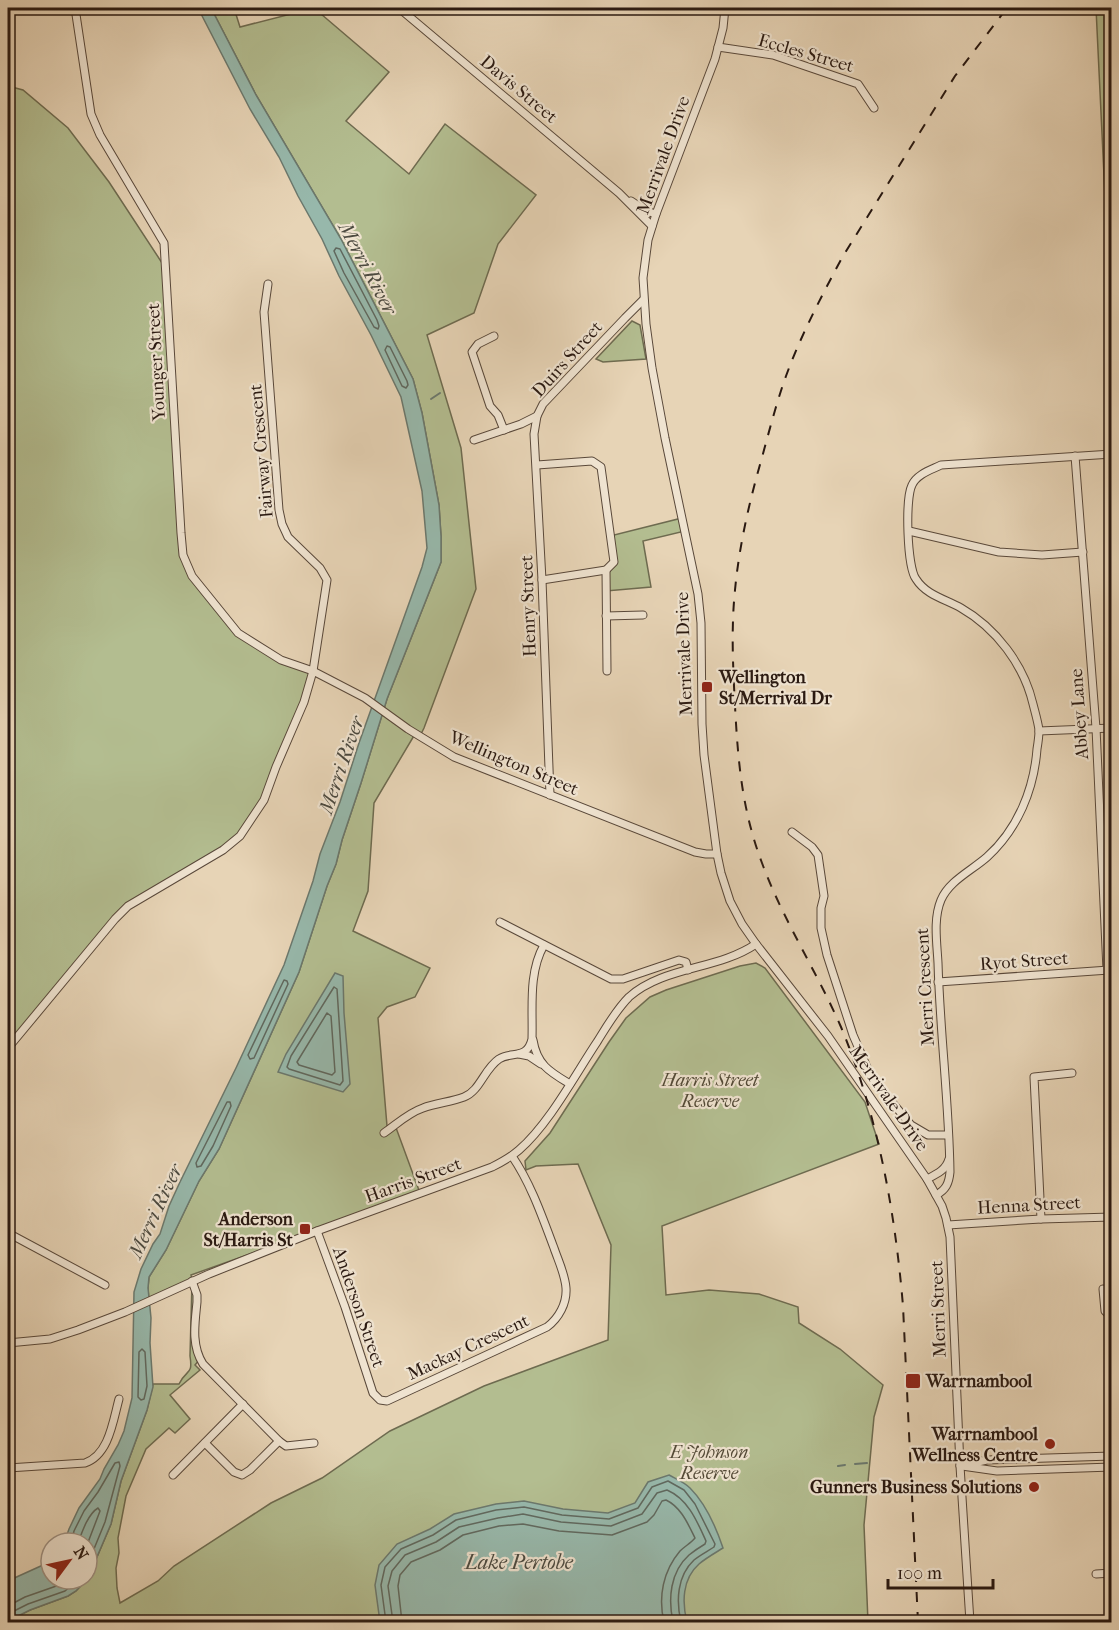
<svg xmlns="http://www.w3.org/2000/svg" width="1119" height="1630" font-family="'IM FELL French Canon',serif">
<style>
.green{fill:#b3bd90;stroke:#6e6b50;stroke-width:1.5}
.water{fill:#97b8ab;stroke:#6b786d;stroke-width:1.5}
.lines{fill:none;stroke-linecap:round;stroke-linejoin:round}
.shore{stroke:#60685e;stroke-width:1.5}
.stream{stroke:#6b786d;stroke-width:2}
.minor-casing{stroke:#59483a;stroke-width:9}
.minor{stroke:#efe3d0;stroke-width:7}
.rail{stroke:#2a1911;stroke-width:2;stroke-dasharray:10 10;stroke-linecap:butt}
.poi-dot{fill:#8f2418;stroke:#efe3d0;stroke-width:2}
.labels{text-anchor:middle;stroke-width:4.5;stroke-linejoin:round;paint-order:stroke}
.street-label{font-size:18px;fill:#2a1911;stroke:#efe3d0}
.poi-label{font-size:18px;font-weight:bold;fill:#2a1911;stroke:#efe3d0;text-anchor:end}
.park-label{font-size:18px;font-style:italic;fill:#534a37;stroke:#efe3d0}
.water-label{font-size:20px;font-style:italic;fill:#4b493f;stroke:#efe3d0}
</style>
<rect width="100%" height="100%" fill="#e7d4b6"/>
<filter id="stains"><feTurbulence type="fractalNoise" baseFrequency=".00333" numOctaves="4"/><feColorMatrix values="0 0 0 0 .2 0 0 0 0 .09 0 0 0 0 .02 0 0 0 .5 -.17"/></filter>
<radialGradient id="worn" r=".72"><stop offset=".6" stop-color="#630" stop-opacity="0"/><stop offset="1" stop-color="#630" stop-opacity=".3"/></radialGradient>
<g class="green">
<path d="M211,8H234L240,27L314,8L389,72L346,121L409,174L445,124L536,195L498,244L474,313L427,335L461,448L476,589L424,728L420,736L415,734L374,803L368,891L353,931L430,968L415,997L387,1007L378,1018L387,1126L395,1125L420,1193L191,1275L197,1295L196,1320L200,1359L195,1365L200,1370L170,1395L190,1419L175,1433L169,1428L146,1449L126,1496L118,1538L119,1553L116,1568L117,1588L120,1603L158,1581L174,1566L271,1503L322,1478L390,1431L484,1386L608,1340L611,1245L578,1164L536,1166L526,1170L525,1161L550,1133L609,1042L626,1018L650,997L666,990L740,966L756,963L765,968L865,1102L879,1144L662,1226L666,1295L709,1290L759,1294L798,1307L799,1323L840,1349L883,1385L874,1417L864,1525L868,1622H8V1621L30,1610L68,1596L76,1591L88,1578L111,1524L121,1481L147,1410L153,1384H179C187,1368 193,1376 190,1356L192,1282L149,1301L148,1288L149,1277L166,1250L199,1181L219,1149L299,972L327,886L336,864L342,840L361,783L387,699L441,562V536L439,505L422,413L413,379L341,239L256,95Z"/>
<path d="M1096,8H1112L1111,322Z"/>
<path d="M8,86L23,90L68,128L109,182L166,269L183,555L192,576L238,633L281,660L313,671L264,800L240,836L128,906L8,1048Z"/>
<path d="M632,321L640,325L646,359L603,362L596,359Z"/>
<path d="M682,518L685,531L643,541L651,587L606,591V570L614,561L610,536Z"/>
</g>
<g class="water">
<path d="M198,8H211L256,95L341,239L413,379L422,413L439,505L441,536V562L387,699L361,783L342,840L336,864L327,886L299,972L219,1149L199,1181L166,1250L149,1277L148,1288L151,1318L150,1343L153,1387L147,1410L121,1481L111,1524L88,1578L76,1591L68,1596L30,1610L8,1621V1582L10,1580L43,1565L51,1560V1579H87V1543H64L69,1529L79,1508L100,1479L104,1469L118,1445L124,1431L132,1398L134,1292L141,1269L153,1244L160,1234L169,1206L180,1182L236,1068L284,965L313,881L320,854L340,802L359,743L422,567L427,548L422,491L401,397L371,335L339,276L322,239L298,196L279,157L250,109Z"/>
<path d="M335,973L343,976L344,1013L350,1084L343,1092L278,1072L286,1054Z"/>
<path d="M669,1475C676,1479 684,1482 690,1488C705,1503 716,1527 723,1548C715,1553 706,1558 699,1564C682,1579 682,1603 687,1622H380L375,1585L379,1565L397,1544L430,1529L454,1514L496,1504L524,1501L563,1509L608,1513L635,1503L648,1482Z"/>
</g>
<g class="lines">
<g class="shore">
<path d="M336,248L340,249L377,320L379,326L378,329L374,327L344,273L334,251Z"/>
<path d="M387,346L390,347L407,381L408,385L406,388L402,386L385,350Z"/>
<path d="M284,980L287,981L288,984L254,1058L250,1059L248,1055Z"/>
<path d="M334,987L337,989L343,1081L340,1085L289,1069L287,1067L291,1056Z"/>
<path d="M327,1013L331,1016L335,1072L332,1075L299,1065L297,1062Z"/>
<path d="M227,1102H230L231,1106L213,1146L201,1166L197,1167L196,1163Z"/>
<path d="M142,1349L145,1352L147,1386L144,1399L141,1400L138,1397L139,1352Z"/>
<path d="M71,1543L74,1531L84,1511L98,1492L115,1463L119,1462L120,1466L105,1522L87,1566"/>
<path d="M78,1543C82,1532 88,1514 98,1508L100,1511L87,1545"/>
<path d="M8,1606L25,1597L62,1584L69,1579"/>
<path d="M8,1614L28,1604L65,1591L79,1579"/>
<path d="M386,1622L381,1585L385,1567L401,1549L433,1535L456,1520L496,1510L524,1507L562,1515L609,1519L638,1508L652,1487L668,1481L684,1490L695,1504L715,1544L714,1547C708,1551 700,1555 694,1560C677,1576 676,1601 681,1622"/>
<path d="M393,1622L388,1586L392,1571L405,1555L436,1542L459,1527L498,1518L523,1514L561,1522L611,1526L642,1514L657,1493L667,1490C688,1499 697,1521 706,1541L705,1544C700,1547 694,1551 689,1555C670,1572 668,1599 673,1622"/>
<path d="M402,1622L398,1586L400,1575L411,1562L440,1550L463,1535L499,1526L523,1524L559,1531L612,1535L647,1522L654,1515L662,1501L666,1500C681,1507 688,1524 695,1538C691,1543 685,1546 680,1551C663,1571 658,1597 664,1622"/>
</g>
<g class="stream">
<path d="M431,399L440,393"/>
<path d="M855,1464L867,1463"/>
<path d="M838,1466L845,1465"/>
</g>
<defs>
<g id="minor">
<path d="M75,8L91,114L100,135L164,243L181,533L183,555L192,576L238,633L281,660L313,671L365,698L408,729L454,757L695,852L706,854H717"/>
<path d="M399,8L619,193L652,226"/>
<path d="M725,8L723,28L715,59L656,214L648,240L643,278L646,324L652,368L665,438L698,594L701,623L702,724L704,755L717,854L721,873L730,901L742,924L756,944L828,1036L927,1179L942,1206L946,1218L950,1237L960,1466L970,1622"/>
<path d="M718,47L773,55L858,84L874,108"/>
<path d="M631,201L646,211L656,214"/>
<path d="M494,336L478,344L472,352L490,406L498,415L504,430"/>
<path d="M537,416L534,434L542,580L550,795"/>
<path d="M474,440L521,424L537,416L543,404L625,318L643,300"/>
<path d="M1075,456L1096,728L1107,970"/>
<path d="M537,465L592,461L601,467L614,562L606,570L542,580"/>
<path d="M909,531L999,552L1042,555L1083,552"/>
<path d="M606,570L607,671"/>
<path d="M606,616L643,615"/>
<path d="M1039,731L1112,728"/>
<path d="M792,832L812,847L818,855L824,896L821,908V928L827,955L853,1035L869,1072L890,1100L911,1125L928,1135H948"/>
<path d="M500,922L611,979H623L679,960L686,962L688,970"/>
<path d="M938,982L1109,970"/>
<path d="M533,1040C537,1065 550,1072 570,1084"/>
<path d="M8,1048L115,919L128,906L223,850L240,836L264,800L276,767L304,702L313,671L327,580L320,568L288,537L282,524L279,510L264,312L268,284"/>
<path d="M519,1054L529,1056L541,1064"/>
<path d="M384,1133C397,1124 408,1113 423,1108C436,1103 451,1102 464,1097C480,1091 484,1069 499,1059C512,1051 527,1060 532,1039C533,1009 528,973 544,945"/>
<path d="M927,1179C937,1174 946,1170 949,1159"/>
<path d="M936,1195C946,1190 949,1183 950,1172C949,1102 940,1033 938,963C937,943 933,919 941,900C949,881 971,871 987,857C1018,829 1034,789 1037,749C1038,743 1039,736 1039,730C1038,722 1035,712 1033,704C1024,665 996,628 961,608C945,599 926,595 916,579C907,567 905,499 912,485C917,474 931,470 941,465L1112,454"/>
<path d="M1041,1219L1034,1077L1072,1073"/>
<path d="M948,1225L1041,1219L1112,1217"/>
<path d="M317,1231L345,1307L373,1393L380,1400L387,1401L547,1327C559,1318 567,1303 566,1288C565,1274 558,1260 554,1248C542,1216 531,1184 512,1156"/>
<path d="M8,1233L105,1285"/>
<path d="M192,1281L197,1295V1302C195,1323 191,1345 203,1364L279,1441L286,1446L314,1443"/>
<path d="M1103,1289L1105,1311L1108,1314H1112"/>
<path d="M8,1343L50,1339L78,1330L125,1312L209,1274L317,1231L492,1167C502,1162 511,1157 519,1150C549,1124 575,1075 597,1042C607,1026 616,1010 629,997C664,966 718,970 756,944"/>
<path d="M205,1443L234,1472L242,1475L250,1470L279,1441"/>
<path d="M960,1466L987,1460L1112,1456"/>
<path d="M962,1466L997,1471L1112,1467"/>
<path d="M8,1468L85,1463C109,1455 113,1421 119,1399"/>
<path d="M173,1475L243,1404"/>
<path d="M1096,1574L1112,1573"/>
</g>
</defs>
<use href="#minor" class="minor-casing"/>
<use href="#minor" class="minor"/>
<path class="rail" d="M918,1622L903,1306C895,1211 878,1116 841,1027C817,972 783,920 762,863C742,810 738,762 735,706C733,667 731,629 735,590C739,547 749,503 761,461C769,432 776,404 786,376C801,335 822,295 843,256L955,76L1007,8"/>
</g>
<g class="poi-dot">
<rect x="701" y="681" width="12" height="12" rx="3"/>
<rect x="299" y="1223" width="12" height="12" rx="3"/>
<rect x="905" y="1373" width="16" height="16" rx="3"/>
<circle cx="1050" cy="1444" r="6"/>
<circle cx="1034" cy="1487" r="6"/>
</g>
<g class="labels">
<g class="street-label">
<text transform="translate(806 53) rotate(16)" y="6">Eccles Street</text>
<text transform="translate(519 89) rotate(40)" y="6">Davis Street</text>
<text transform="translate(663 155) rotate(-70)" y="6">Merrivale Drive</text>
<text transform="translate(567 359) rotate(-48)" y="6">Duirs Street</text>
<text transform="translate(156 362) rotate(-93)" y="6">Younger Street</text>
<text transform="translate(261 451) rotate(-95)" y="6">Fairway Crescent</text>
<text transform="translate(528 606) rotate(-92)" y="6">Henry Street</text>
<text transform="translate(684 654) rotate(-92)" y="6">Merrivale Drive</text>
<text transform="translate(1079 714) rotate(-94)" y="6">Abbey Lane</text>
<text transform="translate(514 763) rotate(23)" y="6">Wellington Street</text>
<text transform="translate(1024 961) rotate(-4)" y="6">Ryot Street</text>
<text transform="translate(925 987) rotate(-93)" y="6">Merri Crescent</text>
<text transform="translate(889 1098) rotate(55)" y="6">Merrivale Drive</text>
<text transform="translate(413 1180) rotate(-20)" y="6">Harris Street</text>
<text transform="translate(1029 1205) rotate(-3)" y="6">Henna Street</text>
<text transform="translate(359 1307) rotate(71)" y="6">Anderson Street</text>
<text transform="translate(938 1309) rotate(-92)" y="6">Merri Street</text>
<text transform="translate(468 1347) rotate(-25)" y="6">Mackay Crescent</text>
</g>
<g class="poi-label">
<text x="719" y="683" text-anchor="start">Wellington<tspan x="719" dy="21">St/Merrival Dr</tspan></text>
<text x="293" y="1225">Anderson<tspan x="293" dy="21">St/Harris St</tspan></text>
<text x="926" y="1387" text-anchor="start">Warrnambool</text>
<text x="1038" y="1440">Warrnambool<tspan x="1038" dy="21">Wellness Centre</tspan></text>
<text x="1022" y="1493">Gunners Business Solutions</text>
</g>
<g class="park-label">
<text x="710" y="1086">Harris Street<tspan x="710" dy="21">Reserve</tspan></text>
<text x="709" y="1458">E Johnson<tspan x="709" dy="21">Reserve</tspan></text>
</g>
<g class="water-label">
<text transform="translate(368 268) rotate(62)" y="7">Merri River</text>
<text transform="translate(341 765) rotate(-71)" y="7">Merri River</text>
<text transform="translate(155 1211) rotate(-65)" y="7">Merri River</text>
<text x="519" y="1569">Lake Pertobe</text>
</g>
</g>
<rect width="1119" height="1630" fill="none" stroke="#e7d4b6" stroke-width="30"/>
<rect x="9" y="9" width="1101" height="1612" fill="none" stroke="#2a1911" stroke-width="3"/>
<rect x="15" y="15" width="1089" height="1600" fill="none" stroke="#2a1911" stroke-width="1.5"/>
<g transform="translate(69 1561) rotate(57)"><circle r="28" fill="#efe3d0" stroke="#a09284" stroke-width="1.5"/>
<path d="M0-4.5L10 22L0 15L-10 22Z" fill="#8f2418"/>
<text y="-9" font-size="16" font-weight="bold" text-anchor="middle" fill="#2a1911">N</text>
</g>
<path d="M888 1579v9h105v-9" fill="none" stroke="#2a1911" stroke-width="3"/>
<text x="897" y="1579" font-size="18" fill="#2a1911" stroke="#efe3d0" stroke-width="4.5" paint-order="stroke">100 m</text>
<rect width="100%" height="100%" filter="url(#stains)"/>
<rect width="100%" height="100%" fill="url(#worn)"/>
</svg>
